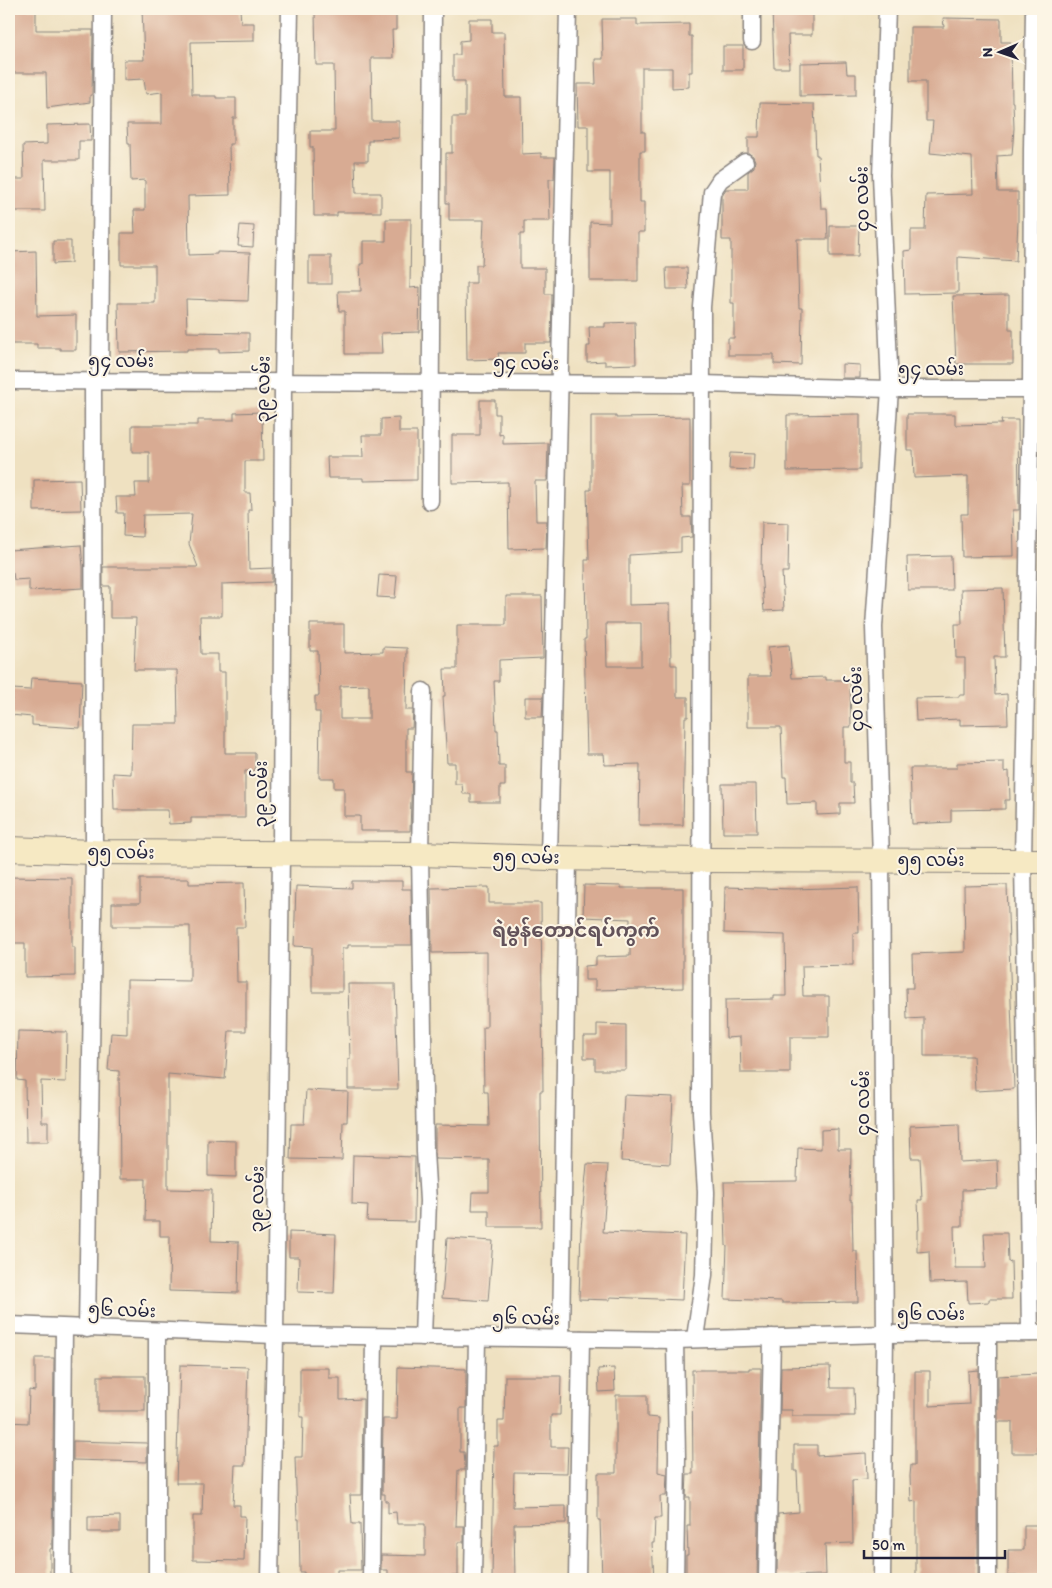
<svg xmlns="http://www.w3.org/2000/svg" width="1052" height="1588" font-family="Itim,'Noto Sans Myanmar',sans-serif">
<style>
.building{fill:#d8ab93;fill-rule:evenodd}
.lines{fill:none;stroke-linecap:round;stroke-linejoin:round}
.street-casing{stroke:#88827e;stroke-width:19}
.secondary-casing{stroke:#88827e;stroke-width:26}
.street{stroke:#fff;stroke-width:16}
.secondary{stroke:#f6e9c3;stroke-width:24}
.labels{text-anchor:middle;stroke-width:4;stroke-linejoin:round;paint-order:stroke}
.street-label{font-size:18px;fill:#22223b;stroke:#fcf5e5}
.quarter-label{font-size:20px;font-weight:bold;fill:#62525a;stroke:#fcf5e5}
</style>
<rect width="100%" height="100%" fill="#fcf5e5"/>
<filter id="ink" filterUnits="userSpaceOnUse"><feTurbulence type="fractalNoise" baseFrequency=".02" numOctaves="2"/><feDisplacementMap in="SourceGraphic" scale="10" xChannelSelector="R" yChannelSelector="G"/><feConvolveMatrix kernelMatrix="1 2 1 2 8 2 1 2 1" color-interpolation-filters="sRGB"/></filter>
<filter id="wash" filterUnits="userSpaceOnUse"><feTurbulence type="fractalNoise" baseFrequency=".0096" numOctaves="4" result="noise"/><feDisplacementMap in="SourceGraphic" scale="20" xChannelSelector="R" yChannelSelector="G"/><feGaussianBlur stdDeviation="1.12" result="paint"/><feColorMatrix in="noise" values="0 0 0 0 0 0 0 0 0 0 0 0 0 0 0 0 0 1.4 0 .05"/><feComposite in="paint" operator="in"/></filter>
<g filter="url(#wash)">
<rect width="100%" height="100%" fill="#efe1c1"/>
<g id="blocks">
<g class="building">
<path d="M9,9H36V30H93L92,95H90V102L47,108L46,73H9Z"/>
<path d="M142,9H240L241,23H254V41L191,42L192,94H199V96H216V98H236V118H233V144H229L230,195L188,196L189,255L217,254V252L250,253L248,301L186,299L187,332L249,333V351L219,352V349H187V351L119,352L118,303H155V265H121V233H135L134,210H145V180L131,181L130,144H128L127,124H162V92L146,94L144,79L124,80V60H144Z"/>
<path d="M772,9H812V35H788L789,68H774Z"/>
<path d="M315,11L396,13V30H392L393,58H371L372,121H399V138L372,139V141H368V161H355L356,193H381V212H337V216H314L313,147H310V131H335L334,65H316Z"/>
<path d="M943,18L1001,19V42H1011L1012,102H1013L1014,128L1012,155L997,156L998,192H1018V222L1016,261L958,257V293L905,294L904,251L911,250V230H925L926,195L973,194L972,157L930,153L933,121H926V81H910V27H944Z"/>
<path d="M469,19H492V32H504L505,97H521L522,154L541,153V157H555L554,179H549L550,221H524V234H520V268H545V294H552L551,343H525V353H498L499,359L467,360L466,283H476V265H482L484,220H449V203H446V153H452V117H465V81H453V55H460V41L469,40Z"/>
<path d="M602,19H637V25L689,24V36H692V72H689V87L672,88V68H642V132H645V151H640V202H644V232H638V281H590V222L610,223V172H588V126H578L577,84H596L595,59H603Z"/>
<rect x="723" y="46" width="20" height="24"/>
<path d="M846,62L847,74H856V95L800,96V63Z"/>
<path d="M760,103L814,104L816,155H818L821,208H827L828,239H797L799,308H802L801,365L774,364V355H728V338H734V303H731V240H722V195L726,189H748V172L754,167L755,161L753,156L748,153V137H759Z"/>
<path d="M90,124L91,141H79V160H44L45,211H9V179H24L23,145L47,144V125Z"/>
<path d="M386,219H411L410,288L420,287L419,332L381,333L382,354H345V311H339L338,291H361L360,264H363V241H386Z"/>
<path d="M240,225L254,226L253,247L238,246Z"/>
<path d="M830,226H859L858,256H830Z"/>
<path d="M53,241H71V263L53,264Z"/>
<path d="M36,251L37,316L76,315V350H60V348H37V344H9V252Z"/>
<rect x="309" y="256" width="22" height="28"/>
<path d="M666,268H687L688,289H667Z"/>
<path d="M1009,295V330H1013V364H956L953,296Z"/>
<path d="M635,322L636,364L605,365V361L587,362V346H590L589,327H605V323Z"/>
<path d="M842,364L860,365V378H842Z"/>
<path d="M480,400H495V414H499V435L503,434V444L548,443L547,481H535L536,521H547L546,548L509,549L508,482L452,483V435H480Z"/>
<path d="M262,412L263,461H245V493H250L251,510H248L249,569L272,568V582L222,584V616H200L201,654H218V672H225V753H255V771H245V818H191V823L169,824L168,810H114L113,773L131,774L132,724H178L177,670H134L136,618H110V586H103V567H198L189,544L192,514L143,515L142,537L123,536L124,513H117L116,497H136L135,483H149V452H132V425H198V420H234V413Z"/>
<path d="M860,414V470L787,471V415Z"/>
<path d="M907,414H955V425L1002,424L1001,420H1018L1019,510H1013L1014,556L962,557L961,514H968V476L914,478L913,450H907Z"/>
<path d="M591,416H616V418L690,417V486H682L683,517H691L692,537L681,538V552L629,555V605L670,604L671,665H677V697H688V717H685L683,825H639L640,764L605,765L604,754H587L584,639H586L585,560H589L587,490H591ZM606,623H641V666H607Z"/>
<path d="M399,418V432H417V480L363,481V478H328L327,457H363L362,435H381V419Z"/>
<path d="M730,453L754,454L753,470L729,469Z"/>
<path d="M80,479L81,510L34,511V480Z"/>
<path d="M762,522L789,523L788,572H782L784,610L764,611L761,571Z"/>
<path d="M81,545L83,567V588L29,591V579L14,580L13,573H9V550Z"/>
<path d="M951,556L952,590H908L907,557Z"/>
<path d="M379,575L397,576L395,598L377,597Z"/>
<path d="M1003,588L1005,657H994L995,695L1007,694L1008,724L960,725V719L916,721L915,698L959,697V695H965V658H956L955,624H962L961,589Z"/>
<path d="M506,596H542L543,658L499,660V681H494L496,730H498L499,766H505V786H500V802H471V794H463L462,784H455V763H447L443,696H445L444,669H457V625H506Z"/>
<path d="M310,624H344V653L383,652V647L407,648L406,710H413L412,728H406V772H412L410,831H360V816H344V788H334V778H319L320,712H315V696H319L318,651H310ZM369,685V719H340V686Z"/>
<path d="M789,645L792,678L826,677V680H850L851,727H844V762H850V783H853L854,803H840V814L817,815V803L787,804L786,777H783L781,727H748V676H771L768,647Z"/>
<path d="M31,678L82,681L80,728L32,725V717L11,715L12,689L30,690Z"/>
<path d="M525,697H543L542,717H525Z"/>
<path d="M1004,762V772L1009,771L1010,800H1005V809L951,810V822L912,824L910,768H957V763Z"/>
<path d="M722,784H756L757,833H723Z"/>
<path d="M9,877L72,878V947H75V976L25,977V943H9Z"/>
<path d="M140,879H189V884L244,883L245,927H236L237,982H246V1031H229L225,1079L168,1074V1189L212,1190L211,1241L239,1242L238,1293L169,1291L170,1236H160V1221H145L146,1179H120L119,1071L108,1070L111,1033L127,1034V980L190,981V926H112V903H140Z"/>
<path d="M352,881H402V889H411L412,945H348V948H342V992H312V947L294,946L296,886L352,888Z"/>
<path d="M584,885L621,886V888H683V988L595,990V980H585V966L596,965V957L630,956V919L583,917Z"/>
<path d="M1007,885L1014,1089L975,1091L973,1056H924V1018L907,1019L906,988H913L912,954L965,952L964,886Z"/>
<path d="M489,887V903H541L543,1091H540L541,1227H489V1210H472L473,1192H489V1160L435,1159V1125L489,1126L488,1092H484L483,1027H487V952L432,953L431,888Z"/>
<path d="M725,887L793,889L858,887L859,933H853V965L802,966L803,996H829V1037H790V1073H741L740,1037L726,1038L725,1000L774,999V996H786L785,935L724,933Z"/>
<path d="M348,984H395L398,1089H348V1059H350Z"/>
<path d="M597,1024L626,1025V1070H595V1058H584V1036H597Z"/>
<path d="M18,1031L67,1032L66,1082L41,1081L42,1122H48V1142H26L25,1081L17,1080Z"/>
<path d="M306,1090L348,1092L347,1122H343L342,1160L290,1159L291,1124H304Z"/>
<path d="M624,1095L673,1097L670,1164L621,1161Z"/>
<path d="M959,1124L960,1162L997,1160L998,1189L962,1190V1226H954L955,1268H986L984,1233H1007L1008,1262L1011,1261L1012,1299H989V1302L968,1303L967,1282L930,1283L929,1251L917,1252V1230H919L918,1200H922L920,1158H911L910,1126Z"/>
<path d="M838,1129V1149H851L850,1201H852L853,1251H857L858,1302L782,1303V1301L725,1299L727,1246H726L724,1182L797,1181L798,1148L821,1149V1130Z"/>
<path d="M208,1140L236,1141V1177L208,1176Z"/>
<path d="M353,1155L415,1157L414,1222L367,1221L368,1205L352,1204Z"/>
<path d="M587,1164L608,1165L603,1232L685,1235L682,1300L610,1297V1300L579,1299L581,1228Z"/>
<path d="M289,1232L336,1234L334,1293L298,1292L299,1257H289Z"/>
<path d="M447,1238L493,1241L488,1301L442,1298Z"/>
<path d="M35,1358H54L52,1548L50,1549V1579H9V1422L28,1423L29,1390L35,1391Z"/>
<path d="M180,1365L248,1367L245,1465H235L233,1505H240V1516H245L244,1561L193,1560V1516H202L203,1483H176Z"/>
<path d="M830,1366L831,1388H854L855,1416H792V1410H780L781,1367Z"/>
<path d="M398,1367L466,1369V1408H460V1452H464L465,1464V1470H458L456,1526H464V1542H458V1576H411V1579H388V1570H381V1555L425,1556V1524H397L396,1512L388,1513V1501H385V1494H382L383,1419H397Z"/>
<path d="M300,1368H329V1378H340V1400L363,1399L362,1495H350L352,1524H360L361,1570H337V1579H304V1572H300L299,1519H297L295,1457H302L303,1417H300Z"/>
<path d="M614,1368L615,1391L599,1392L598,1369Z"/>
<path d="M749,1368H761L757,1579H693V1576H686V1555H688L687,1526H690V1497H686L687,1474H693L692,1370H749Z"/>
<path d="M978,1370V1577H974V1579H916V1501L911,1502L910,1476L911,1465H915V1371H930V1406L969,1404L968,1371Z"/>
<path d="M1038,1374V1381L1043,1380V1414H1040V1420H1038V1453H1012V1422H998V1376Z"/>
<rect x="98" y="1376" width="47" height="35"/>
<path d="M505,1376H561L560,1415H551V1447H568L567,1473L514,1472L513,1507L566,1506V1523L514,1524L515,1579H492L494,1446H498V1421H504Z"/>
<path d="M616,1395H647V1417L659,1418L658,1472L667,1474L666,1496H660L661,1518H655L654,1543H652L654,1579H602L600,1520H598V1473H616Z"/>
<path d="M73,1441L147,1443V1462L73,1460Z"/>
<path d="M794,1445H817V1456L866,1453L867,1479L852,1480L853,1543L825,1544L826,1575L777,1576L778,1514L799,1512L797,1471H794Z"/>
<path d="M120,1516V1532H88V1517Z"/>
<path d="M1024,1525H1043V1576H1008V1550H1024Z"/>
</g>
</g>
</g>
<g filter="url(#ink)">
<use href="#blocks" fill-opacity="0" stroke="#88827e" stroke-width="1"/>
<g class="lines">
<defs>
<g id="street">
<path d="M752,41V9"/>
<path d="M9,381L701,384L890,389H1043"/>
<path d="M100,381L103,9"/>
<path d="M430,501L433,9"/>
<path d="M549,858L568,9"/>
<path d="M9,1325L275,1335L675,1340L885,1334L1043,1333"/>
<path d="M87,1329L94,852L93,381"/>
<path d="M157,1331V1579"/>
<path d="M1030,1333L1023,861L1031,389L1032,150L1034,9"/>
<path d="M423,1337L428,1201L425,1152L420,854L423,691"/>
<path d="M561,1338L568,858"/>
<path d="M695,1338L704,1275L706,1192L701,1112L702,307L712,192L720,180L745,162"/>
<path d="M62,1579L64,1328"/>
<path d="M270,1579L275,1335L281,854L283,382L290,9"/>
<path d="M371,1579L374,1337"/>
<path d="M473,1579L477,1337"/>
<path d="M577,1579L581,1339"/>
<path d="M675,1579L677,1458L675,1340"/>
<path d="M767,1579L772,1337"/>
<path d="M882,1579L885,1334L881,860L874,627L890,389L881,175L887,9"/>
<path d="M988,1579V1334"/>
</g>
<path id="secondary" d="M9,849L94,852L420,854L549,858L702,860L1043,861"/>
</defs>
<use href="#street" class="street-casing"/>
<use href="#secondary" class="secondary-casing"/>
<use href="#street" class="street"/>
<use href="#secondary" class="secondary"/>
</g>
</g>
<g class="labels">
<g class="street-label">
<text transform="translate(862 199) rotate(-91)" y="6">၄၀ လမ်း</text>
<text x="121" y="367">၅၄ လမ်း</text>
<text transform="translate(526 363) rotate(1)" y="6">၅၄ လမ်း</text>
<text x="931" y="375">၅၄ လမ်း</text>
<text transform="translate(263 389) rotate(-89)" y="6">၃၉ လမ်း</text>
<text transform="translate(856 699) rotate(-92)" y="6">၄၀ လမ်း</text>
<text transform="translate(261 794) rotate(-90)" y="6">၃၉ လမ်း</text>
<text transform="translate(121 852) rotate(1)" y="6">၅၅ လမ်း</text>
<text transform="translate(526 857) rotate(1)" y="6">၅၅ လမ်း</text>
<text x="931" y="866">၅၅ လမ်း</text>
<text transform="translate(863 1103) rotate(-90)" y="6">၄၀ လမ်း</text>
<text transform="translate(257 1199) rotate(-89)" y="6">၃၉ လမ်း</text>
<text transform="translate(122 1310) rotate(2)" y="6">၅၆ လမ်း</text>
<text x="931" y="1320">၅၆ လမ်း</text>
<text transform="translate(526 1318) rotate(1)" y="6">၅၆ လမ်း</text>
</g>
<g class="quarter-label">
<text x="576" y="937">ရဲမွန်တောင်ရပ်ကွက်</text>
</g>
</g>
<rect width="1052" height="1588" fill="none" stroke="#fcf5e5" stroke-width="30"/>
<g transform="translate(1000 52) rotate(268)" stroke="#fcf5e5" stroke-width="4" paint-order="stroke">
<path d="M0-4L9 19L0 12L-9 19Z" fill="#22223b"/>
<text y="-8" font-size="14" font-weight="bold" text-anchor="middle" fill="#22223b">N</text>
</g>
<path d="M864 1550v8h141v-8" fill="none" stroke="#22223b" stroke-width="2.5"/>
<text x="872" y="1550" font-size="15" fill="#22223b" stroke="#fcf5e5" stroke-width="4" paint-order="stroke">50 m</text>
</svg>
